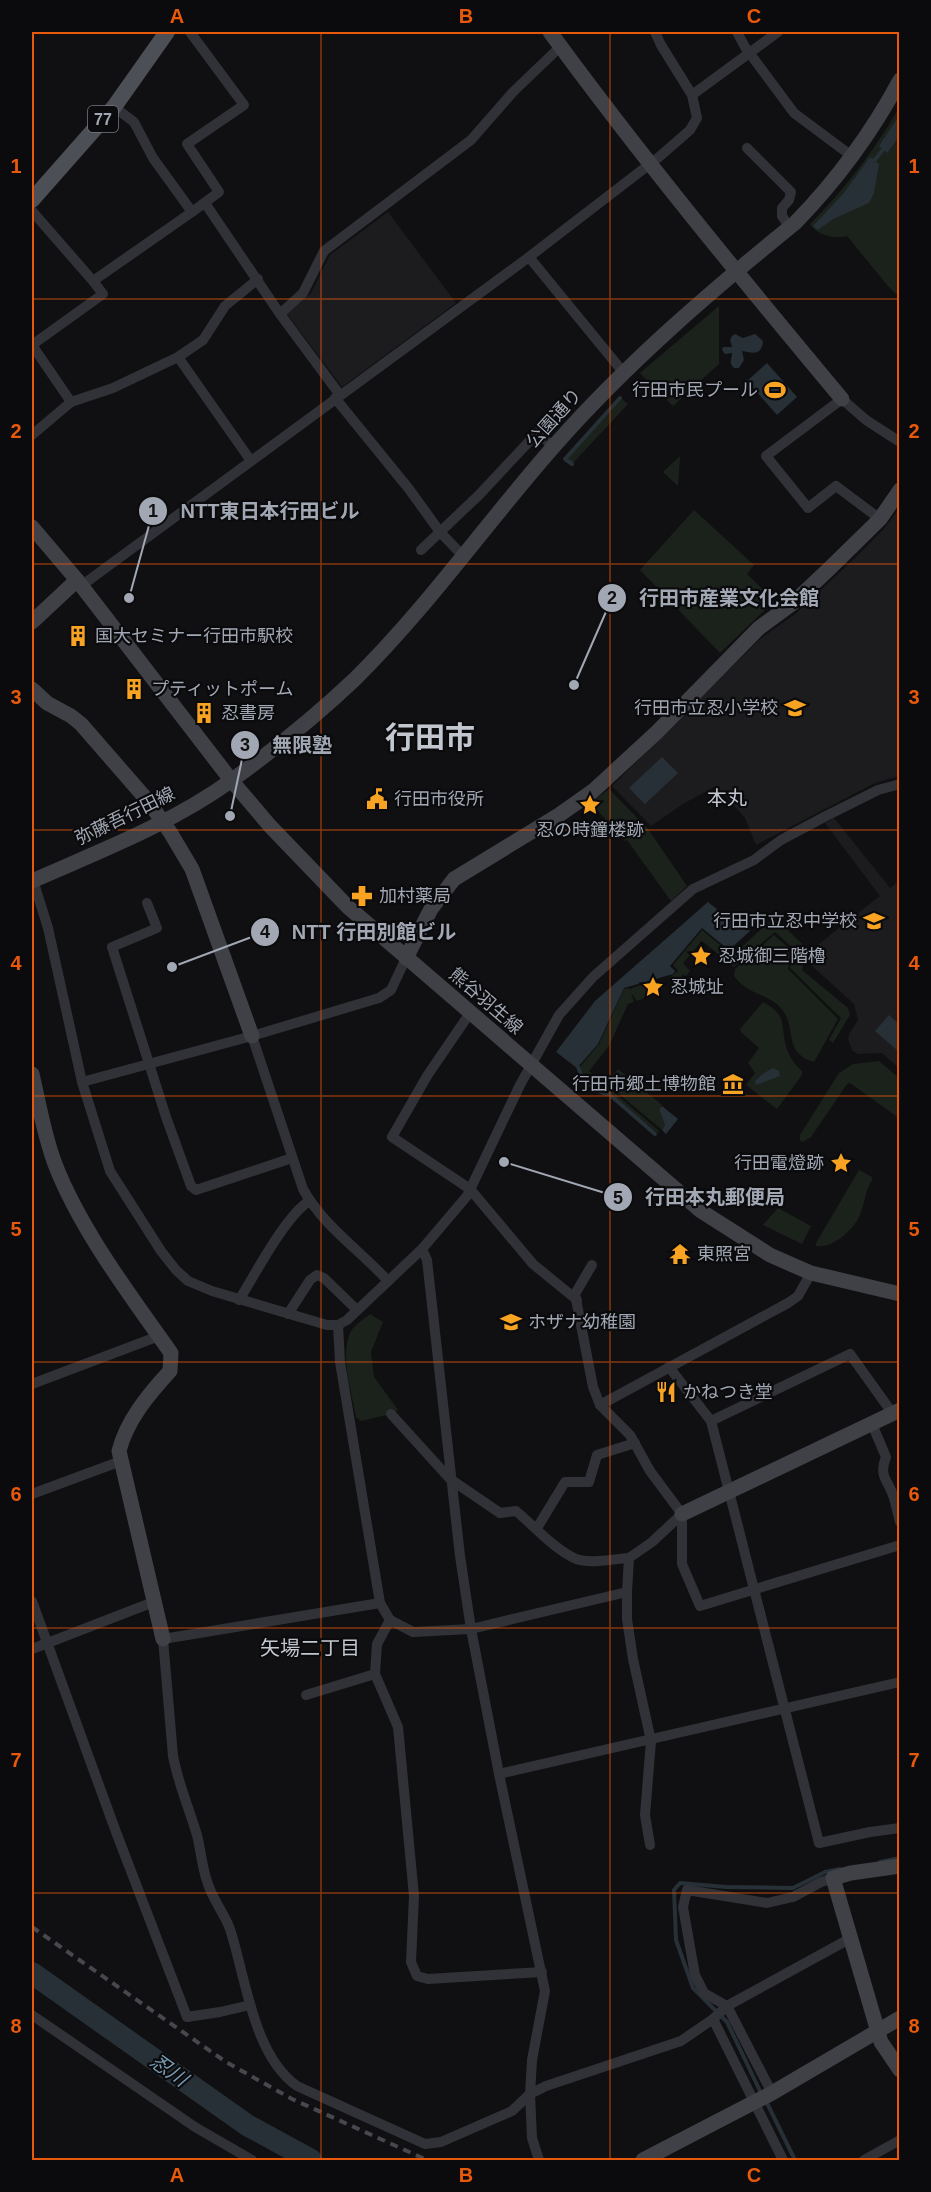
<svg xmlns="http://www.w3.org/2000/svg" width="931" height="2192" font-family="Helvetica,'Noto Sans JP',sans-serif">
<style>
.built{fill:#1c1c1f}
.green{fill:#1a221b}
.water{fill:#263036}
.lines{fill:none;stroke-linecap:round;stroke-linejoin:round}
.stream{stroke:#263036;stroke-width:4}
.river{stroke:#263036;stroke-width:22}
.street{stroke:#313237;stroke-width:10}
.secondary{stroke:#3f4147;stroke-width:15}
.primary{stroke:#4d4f56;stroke-width:16}
.rail{stroke:#46484e;stroke-width:4;stroke-dasharray:8 6;stroke-linecap:butt}
.grid{fill:none;stroke:#e8590c;stroke-width:1.5;stroke-opacity:0.55}
.labels{text-anchor:middle;stroke-width:4.5;stroke-linejoin:round;paint-order:stroke}
.shield{fill:#0b0b0d;stroke:#747881;stroke-width:1.5}
.shield-label{font-size:16px;font-weight:bold;fill:#a1a7b3}
.poi-label{font-size:18px;fill:#a1a7b3;stroke:#0b0b0d;text-anchor:start}
.street-label{font-size:18px;fill:#a1a7b3;stroke:#0b0b0d}
.neighbourhood-label{font-size:20px;fill:#c2c6cf;stroke:#0b0b0d}
.water-label{font-size:20px;font-style:italic;fill:#7698b0;stroke:#0b0b0d}
.town-label{font-size:30px;font-weight:bold;fill:#c2c6cf;stroke:#0b0b0d}
.leader{fill:none;stroke:#a1a7b3;stroke-width:2}
.callout-dot{fill:#a1a7b3;stroke:#0b0b0d;stroke-width:2}
.mark-label{font-size:18px;text-anchor:middle;font-weight:bold;fill:#111}
.callout-label{font-size:20px;text-anchor:middle;font-weight:bold;fill:#a1a7b3;stroke:#0b0b0d;stroke-width:4.5;stroke-linejoin:round;paint-order:stroke}
.neatline{fill:none;stroke:#e8590c;stroke-width:2}
.grid-label{font-size:20px;text-anchor:middle;font-weight:bold;fill:#e8590c}
</style>
<rect width="100%" height="100%" fill="#101012"/>
<g class="built">
<path d="M388,212L456,303L342,387L287,314L311,293L330,255Z"/>
<path d="M899,509V776L875,783L756,845L745,818L716,786L683,804L651,826L612,786L760,639L795,614L855,558L883,530Z"/>
<path d="M834,818L890,888L899,881V1068L882,1053L858,1054L853,1051L848,1040L849,1034L858,1020L854,1004L810,964L815,947L880,896L825,823Z"/>
</g>
<g class="green">
<path d="M899,108V297L888,286L847,236C834,239 818,236 810,224C845,189 874,151 899,108Z"/>
<path d="M719,306V364L673,406L640,373Z"/>
<path d="M622,399L628,404L573,463L567,458Z"/>
<path d="M679,457H680L678,486L663,472Z"/>
<path d="M694,510L754,565L747,574L774,601L720,653L640,570Z"/>
<path d="M609,789L648,829L687,886L671,901L627,840L625,841L591,803Z"/>
<path d="M778,920L807,949L802,970L848,1008L850,1015L833,1043L829,1040L841,1018L790,968L794,949L775,932L734,967L702,941L683,963L690,971L686,976L682,974L683,979L677,987H673L670,977L678,971L673,965L702,930L731,954H734L769,922Z"/>
<path d="M774,935L791,950L788,969L838,1019L814,1062C784,1053 796,1032 784,1012C775,999 761,996 748,989C743,986 738,981 734,976L735,969Z"/>
<path d="M647,983L649,985L652,995L637,1001L631,993L634,1002L628,1004L609,1046L589,1071L659,1131L658,1133L610,1093C597,1092 583,1080 580,1067L599,1044L624,989L629,988L631,990L632,988Z"/>
<path d="M763,1002C786,1015 781,1021 785,1042C787,1053 793,1063 802,1071V1075L777,1109L746,1085L755,1073L748,1063L759,1048L741,1032L740,1029Z"/>
<path d="M879,1061L899,1078V1118L850,1083L847,1084L811,1137L803,1142L800,1140V1135L839,1073L853,1064Z"/>
<path d="M618,1069L662,1105L659,1109L665,1125L662,1130L606,1083Z"/>
<path d="M859,1170L872,1177V1180C865,1192 865,1201 861,1212C856,1228 833,1249 816,1246V1243Z"/>
<path d="M778,1208L811,1226L802,1244L763,1225Z"/>
<path d="M370,1314L383,1322L371,1352L374,1377L398,1410L391,1414L361,1421L356,1417C352,1392 340,1358 350,1333C353,1326 364,1319 370,1314Z"/>
</g>
<g class="water">
<path d="M899,116V137L887,153L879,146Z"/>
<path d="M870,157L879,164L874,193L869,203L833,219L818,230L813,226L843,194Z"/>
<path d="M735,334L743,338L755,334L763,341C762,356 752,353 742,351L744,360L739,368H734C728,362 732,360 732,353L725,354L722,350L723,347H732L730,340L732,336Z"/>
<path d="M767,363L797,397L777,415L747,381Z"/>
<path d="M662,757L678,773L645,804L629,788Z"/>
<path d="M708,902L738,926L743,923L750,931L729,950L702,928L670,966L675,971L673,974L624,988L598,1044L577,1068L556,1052L595,1001Z"/>
<path d="M889,1015L899,1024V1052L875,1031Z"/>
<path d="M773,1068L779,1071L780,1076L756,1085L755,1081L764,1073Z"/>
<path d="M662,1106L678,1119L666,1134L662,1130L665,1125L659,1109Z"/>
</g>
<g class="lines">
<g class="stream">
<path d="M874,161L885,147"/>
<path d="M572,464L565,459L620,398"/>
<path d="M578,1067C582,1080 595,1093 609,1094L655,1134"/>
<path d="M880,1862L900,1858"/>
<path d="M761,2093L727,2022L693,1988L676,1940L674,1890L680,1883L726,1887L793,1888L825,1872L840,1869"/>
<path d="M765,2099L795,2160"/>
</g>
<path class="river" d="M32,1973L247,2125L311,2160"/>
<g class="street">
<path d="M190,32L244,105L187,144L219,192L192,212"/>
<path d="M737,32L745,47L794,113L853,157"/>
<path d="M692,95L778,32"/>
<path d="M747,148L791,192L789,200L782,208V216L790,228"/>
<path d="M205,203L280,314L340,395"/>
<path d="M32,211L93,281L192,212L153,158L134,122L114,107"/>
<path d="M529,257L623,372"/>
<path d="M280,314L303,293L324,251L471,140L513,92L561,46"/>
<path d="M32,345L103,294L93,281"/>
<path d="M32,345L71,402"/>
<path d="M178,357L251,461"/>
<path d="M335,398L409,489L440,532L462,555"/>
<path d="M32,435L71,402L113,388L178,357L203,340L225,306L258,279"/>
<path d="M880,519L836,486L808,508L766,456L842,399L866,420L900,442"/>
<path d="M421,550L479,495L538,432L553,447"/>
<path d="M81,586L529,257L659,157L690,130L697,118L692,95L661,45L655,32"/>
<path d="M33,880L48,928L82,1082L110,1171L161,1251L176,1270L188,1281L212,1291L327,1325H338L347,1320L422,1249L467,1196L520,1085L559,1015L593,977L693,889L754,860L781,840L826,816L878,790L900,784"/>
<path d="M147,903L157,928L112,947L166,1117L191,1186L196,1190L292,1158"/>
<path d="M470,1013L427,1076L392,1137L470,1189L533,1264L577,1300"/>
<path d="M252,1036L303,1189C323,1226 360,1250 388,1281"/>
<path d="M82,1082L252,1036L379,998L391,990L406,958"/>
<path d="M422,1249L427,1260L460,1556L471,1629L499,1774C633,1744 766,1712 900,1682"/>
<path d="M239,1300C256,1273 284,1218 309,1201"/>
<path d="M288,1314L310,1280L317,1275L324,1278L357,1310"/>
<path d="M338,1325L340,1362L380,1603L390,1620L413,1632L471,1629L627,1592L629,1558L652,1542L682,1514L650,1471L630,1435L600,1405L593,1387L575,1294L592,1265"/>
<path d="M669,1367L711,1421L819,1843L870,1832L900,1828"/>
<path d="M32,1384L159,1336"/>
<path d="M600,1405L788,1303L798,1296L811,1273"/>
<path d="M391,1414L450,1479L500,1513L516,1511C533,1525 555,1550 576,1559C591,1564 613,1559 629,1558"/>
<path d="M711,1421L850,1354L893,1414"/>
<path d="M872,1424L886,1457C878,1478 889,1480 894,1498C896,1506 898,1514 900,1522"/>
<path d="M32,1494L121,1461"/>
<path d="M682,1514V1564L700,1606L900,1545"/>
<path d="M537,1528L565,1482H589L597,1455L635,1443"/>
<path d="M627,1592V1619L633,1659L651,1741L645,1815L650,1845"/>
<path d="M32,1601L116,1832L187,2017L220,2012L250,2005"/>
<path d="M380,1603L163,1639L173,1756C178,1783 189,1808 197,1835C201,1851 202,1868 208,1884C213,1900 224,1913 230,1929C246,1978 253,2055 297,2086L425,2144L441,2142L512,2111L530,2094L546,2086L681,2041L713,2019L783,2160"/>
<path d="M390,1620L377,1644L375,1674L398,1727L414,1896L411,1962L417,1976L428,1979L542,1972"/>
<path d="M32,1649L156,1601"/>
<path d="M306,1695L375,1674"/>
<path d="M499,1774L545,1991L532,2060L530,2094L532,2138L539,2160"/>
<path d="M32,2015L195,2127L252,2160"/>
<path d="M713,2019L727,2006L704,1993L695,1975L683,1907L687,1890L767,1903L793,1897L821,1882L833,1878"/>
<path d="M772,2093L727,2006L851,1938"/>
<path d="M864,2160L900,2140"/>
</g>
<g class="secondary">
<path d="M550,32C642,158 742,279 842,399"/>
<path d="M32,527L77,580L231,780L270,826L348,907L701,1211L770,1255L811,1273L900,1294"/>
<path d="M32,622L77,580"/>
<path d="M32,689L47,703L71,716L81,724L148,801L170,832L192,869L252,1036"/>
<path d="M32,881C100,851 171,824 232,780C275,749 317,715 355,679C428,607 487,522 555,445C627,363 710,292 795,223C838,179 871,134 900,80"/>
<path d="M406,958L431,909L454,879L559,815L593,791L657,732L759,628L793,603L830,568L880,519L900,490"/>
<path d="M32,1074C39,1104 44,1135 55,1164C80,1229 130,1295 171,1353L170,1371C148,1395 127,1420 119,1451L163,1639"/>
<path d="M682,1514L900,1410"/>
<path d="M900,1866L851,1873L833,1878L881,2042L900,2070"/>
<path d="M643,2160L772,2093L900,2018"/>
</g>
<path class="primary" d="M32,200L114,107L167,32"/>
<path class="rail" d="M32,1927L226,2062L292,2099L427,2160"/>
</g>
<path class="grid" d="M321,32V2160M610,32V2160M32,299H900M32,564H900M32,830H900M32,1096H900M32,1362H900M32,1628H900M32,1893H900"/>
<defs>
<symbol id="stadium-bare" viewBox="-9 -9 18 18"><path d="M0-5a6.5 5 0 1 0 0 10a6.5 5 0 1 0 0-10ZM-3.5-1.8h7v3.6h-7Z" fill="#f8a422" stroke="#0b0b0d" stroke-width="2.5" paint-order="stroke"/></symbol>
<symbol id="building-bare" viewBox="-9 -9 18 18"><path d="M-4-6H4V6H1V3H-1V6H-4ZM-2.5-4.3h1.7v1.8h-1.7ZM.8-4.3h1.7v1.8H.8ZM-2.5-1h1.7V.8h-1.7ZM.8-1h1.7V.8H.8Z" fill="#f8a422" stroke="#0b0b0d" stroke-width="2.5" paint-order="stroke"/></symbol>
<symbol id="school-bare" viewBox="-9 -9 18 18"><path d="M0-5L7-2L0 1L-7-2ZM-4 1L0 2.5L4 1V4Q0 6-4 4Z" fill="#f8a422" stroke="#0b0b0d" stroke-width="2.5" paint-order="stroke"/></symbol>
<symbol id="civic-bare" viewBox="-9 -9 18 18"><path d="M-.6-6.5H3V-4.5H.6V-3L4-1V1h2V6H-6V1h2V-1L-.6-3ZM-1.2 2.5V6h2.4V2.5Z" fill="#f8a422" stroke="#0b0b0d" stroke-width="2.5" paint-order="stroke"/></symbol>
<symbol id="sight-bare" viewBox="-9 -9 18 18"><path d="M0-6L1.8-2.2L6-1.7L2.9 1.2L3.7 5.4L0 3.3L-3.7 5.4L-2.9 1.2L-6-1.7L-1.8-2.2Z" fill="#f8a422" stroke="#0b0b0d" stroke-width="2.5" paint-order="stroke"/></symbol>
<symbol id="pharmacy-bare" viewBox="-9 -9 18 18"><path d="M-2-6h4v4h4v4h-4v4h-4v-4h-4v-4h4Z" fill="#f8a422" stroke="#0b0b0d" stroke-width="2.5" paint-order="stroke"/></symbol>
<symbol id="museum-bare" viewBox="-9 -9 18 18"><path d="M0-6L6-3V-2H-6V-3ZM-5-1h2V3h-2ZM-1-1h2V3h-2ZM3-1h2V3H3ZM-6 4H6V6H-6Z" fill="#f8a422" stroke="#0b0b0d" stroke-width="2.5" paint-order="stroke"/></symbol>
<symbol id="temple-bare" viewBox="-9 -9 18 18"><path d="M0-6L5-2H3V0L6.5 2.5H4V6H1.5V3h-3V6H-4V2.5H-6.5L-3 0V-2H-5Z" fill="#f8a422" stroke="#0b0b0d" stroke-width="2.5" paint-order="stroke"/></symbol>
<symbol id="restaurant-bare" viewBox="-9 -9 18 18"><path d="M-5-6h1v4h1v-4h1v4h1v-4h1v5L-1.5 .5V6h-2V.5L-5-1ZM5-6V6H3V1.5H1.5Q1.5-4 5-6Z" fill="#f8a422" stroke="#0b0b0d" stroke-width="2.5" paint-order="stroke"/></symbol>
</defs>
<g fill-rule="evenodd">
<use href="#stadium-bare" x="760" y="375" width="30" height="30"/>
<use href="#building-bare" x="63" y="621" width="30" height="30"/>
<use href="#building-bare" x="119" y="674" width="30" height="30"/>
<use href="#school-bare" x="780" y="693" width="30" height="30"/>
<use href="#building-bare" x="189" y="698" width="30" height="30"/>
<use href="#civic-bare" x="362" y="784" width="30" height="30"/>
<use href="#sight-bare" x="575" y="790" width="30" height="30"/>
<use href="#pharmacy-bare" x="347" y="881" width="30" height="30"/>
<use href="#school-bare" x="859" y="906" width="30" height="30"/>
<use href="#sight-bare" x="686" y="941" width="30" height="30"/>
<use href="#sight-bare" x="638" y="972" width="30" height="30"/>
<use href="#museum-bare" x="718" y="1069" width="30" height="30"/>
<use href="#sight-bare" x="826" y="1148" width="30" height="30"/>
<use href="#temple-bare" x="665" y="1239" width="30" height="30"/>
<use href="#school-bare" x="496" y="1307" width="30" height="30"/>
<use href="#restaurant-bare" x="651" y="1377" width="30" height="30"/>
</g>
<g class="labels">
<rect class="shield" x="88" y="106" width="30" height="26" rx="4.5"/>
<g class="shield-label">
<text x="103" y="125">77</text>
</g>
<g class="poi-label">
<text x="758" y="396" text-anchor="end">行田市民プール</text>
<text x="95" y="642">国大セミナー行田市駅校</text>
<text x="151" y="695">プティットポーム</text>
<text x="778" y="714" text-anchor="end">行田市立忍小学校</text>
<text x="221" y="719">忍書房</text>
<text x="394" y="805">行田市役所</text>
<text x="590" y="836" text-anchor="middle">忍の時鐘楼跡</text>
<text x="379" y="902">加村薬局</text>
<text x="857" y="927" text-anchor="end">行田市立忍中学校</text>
<text x="718" y="962">忍城御三階櫓</text>
<text x="670" y="993">忍城址</text>
<text x="716" y="1090" text-anchor="end">行田市郷土博物館</text>
<text x="824" y="1169" text-anchor="end">行田電燈跡</text>
<text x="697" y="1260">東照宮</text>
<text x="528" y="1328">ホザナ幼稚園</text>
<text x="683" y="1398">かねつき堂</text>
</g>
<g class="street-label">
<text transform="translate(554 418) rotate(-48)" y="6">公園通り</text>
<text transform="translate(125 816) rotate(-26)" y="6">弥藤吾行田線</text>
<text transform="translate(486 1001) rotate(41)" y="6">熊谷羽生線</text>
</g>
<g class="neighbourhood-label">
<text x="727" y="805">本丸</text>
<text x="310" y="1655">矢場二丁目</text>
</g>
<g class="water-label">
<text transform="translate(169 2070) rotate(35)" y="7">忍川</text>
</g>
<g class="town-label">
<text x="430" y="748">行田市</text>
</g>
</g>
<path class="leader" d="M129 598L153 511M574 685L612 598M230 816L245 745M172 967L265 932M504 1162L618 1197"/>
<g class="callout-dot">
<circle cx="129" cy="598" r="6"/>
<circle cx="574" cy="685" r="6"/>
<circle cx="230" cy="816" r="6"/>
<circle cx="172" cy="967" r="6"/>
<circle cx="504" cy="1162" r="6"/>
<circle cx="153" cy="511" r="15"/>
<circle cx="612" cy="598" r="15"/>
<circle cx="245" cy="745" r="15"/>
<circle cx="265" cy="932" r="15"/>
<circle cx="618" cy="1197" r="15"/>
</g>
<g class="mark-label">
<text x="153" y="517">1</text>
<text x="612" y="604">2</text>
<text x="245" y="751">3</text>
<text x="265" y="938">4</text>
<text x="618" y="1204">5</text>
</g>
<g class="callout-label">
<text x="270" y="518">NTT東日本行田ビル</text>
<text x="729" y="605">行田市産業文化会館</text>
<text x="302" y="752">無限塾</text>
<text x="374" y="939">NTT 行田別館ビル</text>
<text x="715" y="1204">行田本丸郵便局</text>
</g>
<rect width="931" height="2192" fill="none" stroke="#0b0b0d" stroke-width="66"/>
<rect x="33" y="33" width="865" height="2126" class="neatline"/>
<g class="grid-label">
<text x="177" y="23">A</text>
<text x="466" y="23">B</text>
<text x="754" y="23">C</text>
<text x="16" y="173">1</text>
<text x="914" y="173">1</text>
<text x="16" y="438">2</text>
<text x="914" y="438">2</text>
<text x="16" y="704">3</text>
<text x="914" y="704">3</text>
<text x="16" y="970">4</text>
<text x="914" y="970">4</text>
<text x="16" y="1236">5</text>
<text x="914" y="1236">5</text>
<text x="16" y="1501">6</text>
<text x="914" y="1501">6</text>
<text x="16" y="1767">7</text>
<text x="914" y="1767">7</text>
<text x="16" y="2033">8</text>
<text x="914" y="2033">8</text>
<text x="177" y="2182">A</text>
<text x="466" y="2182">B</text>
<text x="754" y="2182">C</text>
</g>
</svg>
